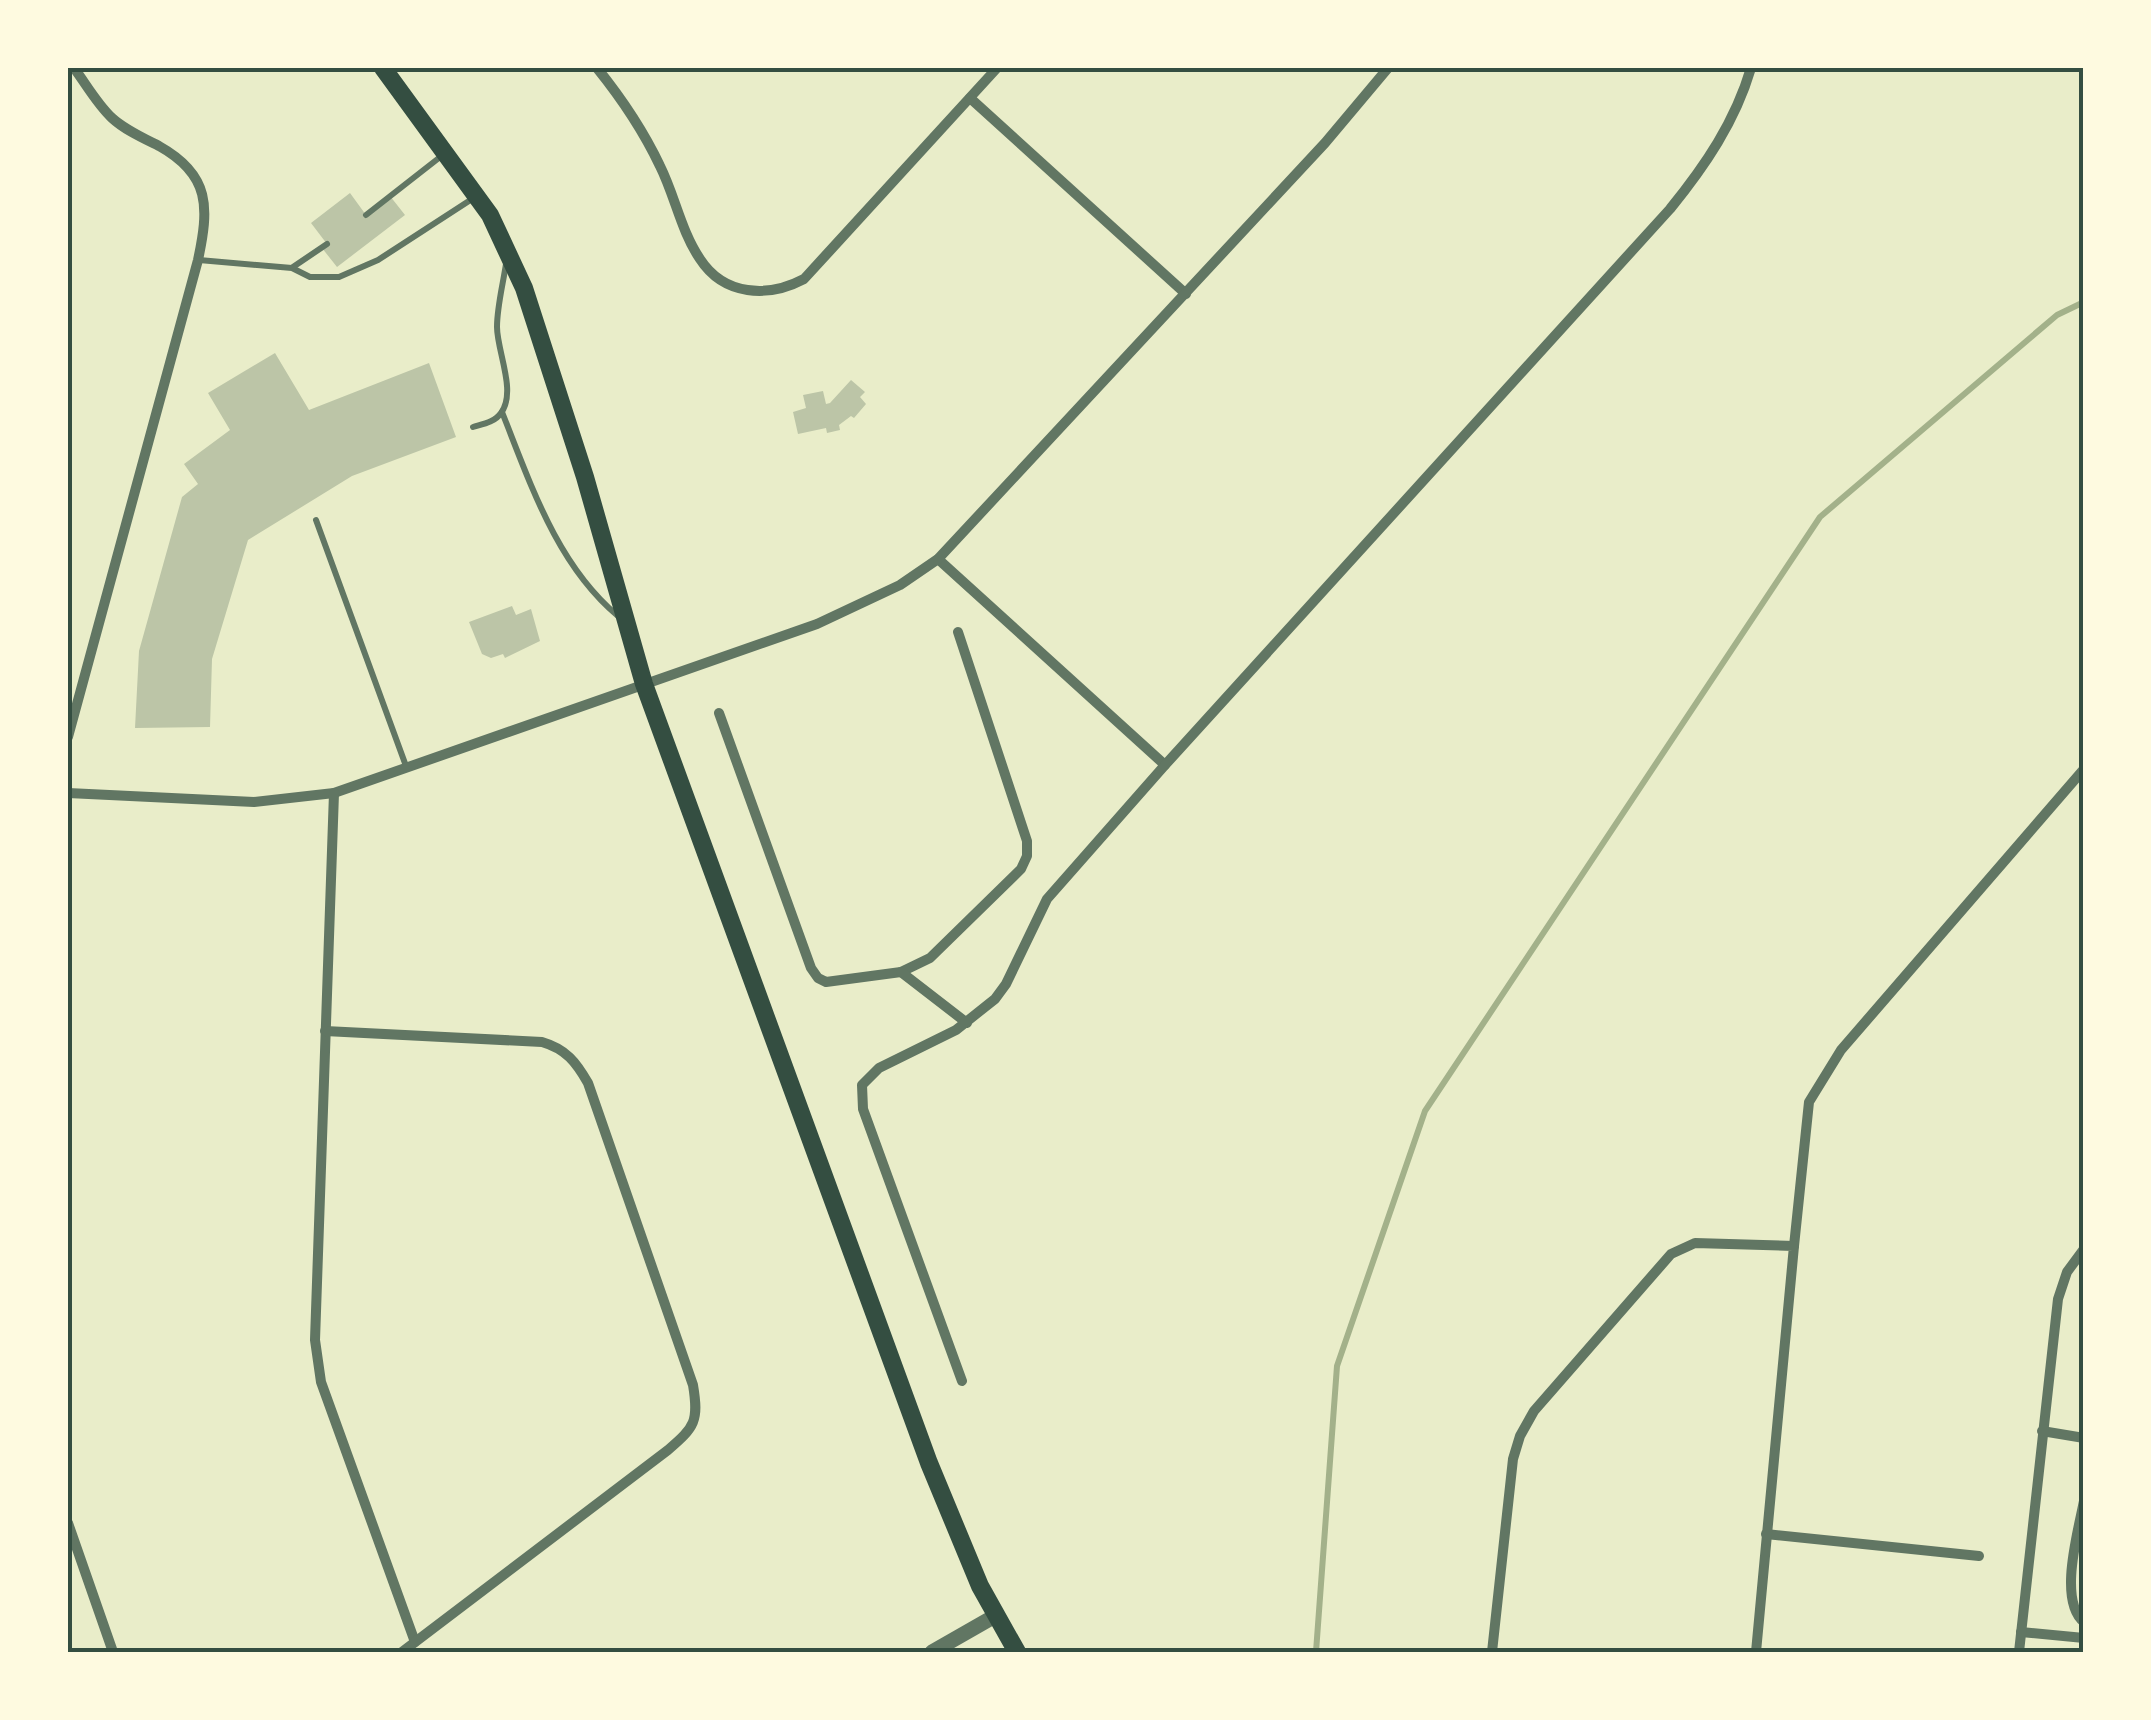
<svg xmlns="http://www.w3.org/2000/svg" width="2151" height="1720" font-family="'Work Sans',sans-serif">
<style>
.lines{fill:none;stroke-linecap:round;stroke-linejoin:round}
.stream{stroke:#a3b18a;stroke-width:6}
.building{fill:#bcc5a7}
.service{stroke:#617663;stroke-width:6}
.minor{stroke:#617663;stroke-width:10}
.tertiary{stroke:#617663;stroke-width:15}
.secondary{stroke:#344e41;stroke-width:18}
.neatline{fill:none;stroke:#344e41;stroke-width:4}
</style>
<rect width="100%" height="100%" fill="#e9edc9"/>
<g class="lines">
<path class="stream" d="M1316,1652L1337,1366L1425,1111L1820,517L2057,315L2084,302"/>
</g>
<g class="building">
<path d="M350,193L366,215L390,196L405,215L337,267L322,248L327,244L311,223Z"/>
<path d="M275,353L309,410L429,363L456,437L352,476L248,540L212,659L210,727L135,728L139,651L182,497L198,484L184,464L230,430L208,393Z"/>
<path d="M851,380L865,392L860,397L866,404L854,418L851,416L839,425L840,430L827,433L826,428L798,434L793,412L806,408L803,395L823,391L826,404L830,403Z"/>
<path d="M512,606L516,615L531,609L540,641L505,658L503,654L491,658L482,654L469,622Z"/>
</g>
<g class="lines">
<g class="service">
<path d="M366,215L444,154"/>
<path d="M199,260L292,268L310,277H339L378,260L472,199"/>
<path d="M293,267L327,244"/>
<path d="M502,412C531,485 557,565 618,616"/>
<path d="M473,427C483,424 495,422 501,413C517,392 497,351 497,327C497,307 503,284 506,264"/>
<path d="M316,520L406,766"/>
</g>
<g class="minor">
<path d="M597,68C622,99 643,130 660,166C675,196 681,231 700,259C724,296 768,298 804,279L997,68"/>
<path d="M970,98L1186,294"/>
<path d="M938,559L1165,765"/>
<path d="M719,713L811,968L818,978L826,982L901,972L930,958L1021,869L1027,856V841L958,632"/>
<path d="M68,737L198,260C209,208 211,175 159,146C143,138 125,130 112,118C97,104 86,84 74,68"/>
<path d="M68,793L254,802L334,793L817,624L900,585L938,559L1325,143L1388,68"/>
<path d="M334,793L315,1340L321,1382L415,1642"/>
<path d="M901,972L967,1023"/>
<path d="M325,1031L542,1042C566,1049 576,1062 588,1083L693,1385C699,1421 695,1427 668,1450L402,1652"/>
<path d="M1794,1246L1809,1102L1841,1050L2084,769"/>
<path d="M962,1381L863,1109L862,1085L879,1068L956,1030L995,999L1006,984L1047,899L1165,765L1670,209C1705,166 1735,122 1751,68"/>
<path d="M2042,1431L2084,1438"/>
<path d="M2084,1501C2078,1532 2058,1601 2084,1622"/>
<path d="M68,1523L113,1652"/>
<path d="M1766,1534L1979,1556"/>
<path d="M2021,1632L2084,1638"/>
<path d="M1492,1652L1513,1459L1520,1436L1534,1411L1671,1254L1695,1243L1794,1246L1756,1652"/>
<path d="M2019,1652L2058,1299L2067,1272L2084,1249"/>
</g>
<path class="tertiary" d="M932,1652L995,1616"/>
<path class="secondary" d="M383,68L490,215L524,288L585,477L644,684L929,1463L980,1586L1017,1652"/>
</g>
<rect width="2151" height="1720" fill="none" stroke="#fefae0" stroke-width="140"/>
<rect x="70" y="70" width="2011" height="1580" class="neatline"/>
</svg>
